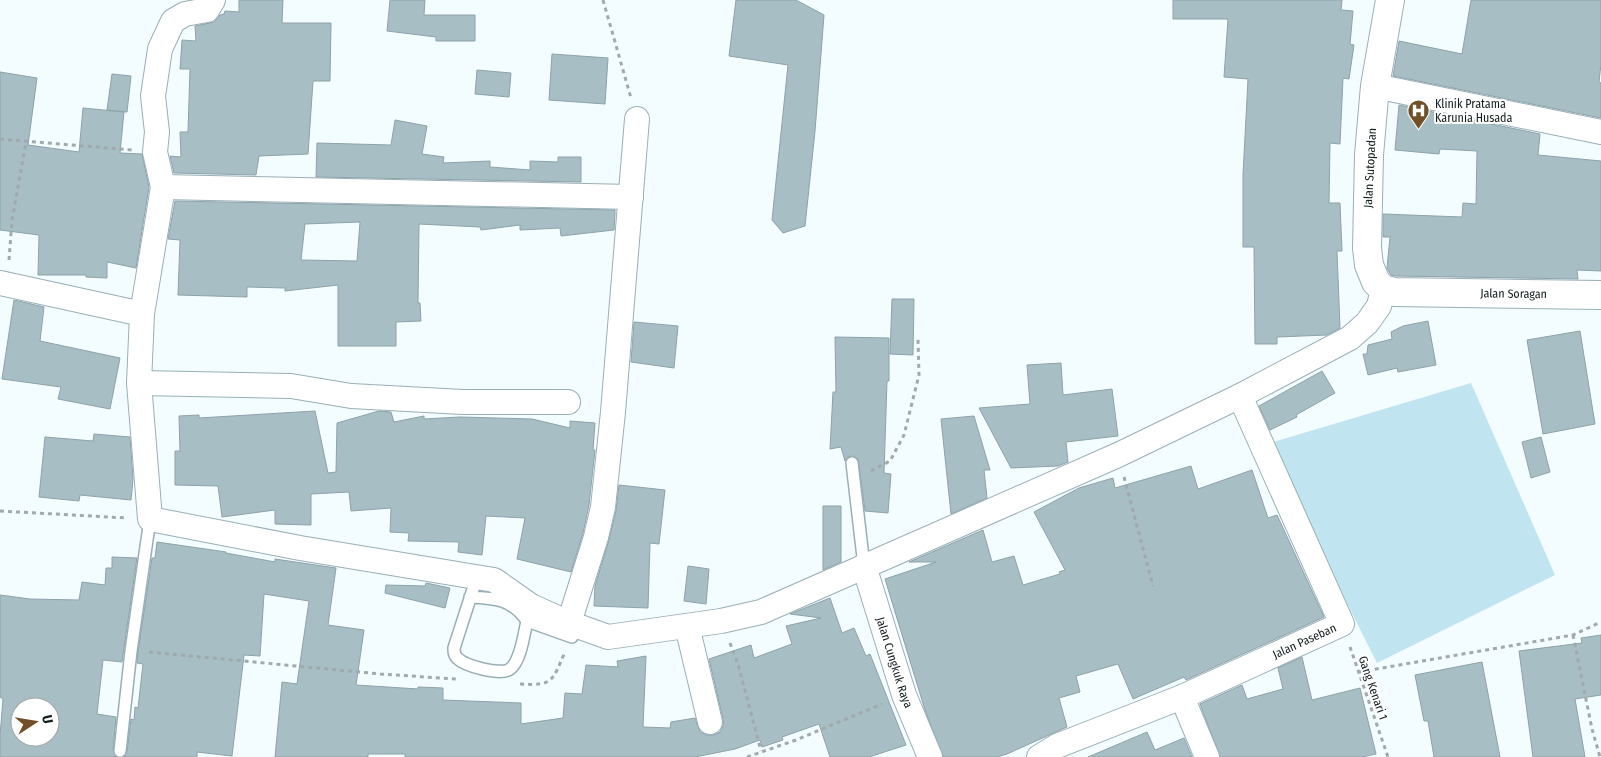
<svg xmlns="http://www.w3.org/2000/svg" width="1601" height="757" font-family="'Fira Sans Condensed',sans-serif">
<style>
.green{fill:#c0e5f1}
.building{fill:#a8bec5;stroke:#8da2a9;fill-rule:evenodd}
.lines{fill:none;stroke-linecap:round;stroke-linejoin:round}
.service-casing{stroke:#99afb6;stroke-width:14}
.minor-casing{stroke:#99afb6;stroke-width:26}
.tertiary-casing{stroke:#99afb6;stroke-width:30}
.path{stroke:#a0a9ac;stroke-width:3;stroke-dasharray:4 4;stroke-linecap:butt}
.service{stroke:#fff;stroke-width:11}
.minor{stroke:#fff;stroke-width:24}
.tertiary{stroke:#fff;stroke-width:28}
.labels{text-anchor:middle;stroke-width:4;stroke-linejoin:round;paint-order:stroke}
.poi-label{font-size:12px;fill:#141d1f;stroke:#fff;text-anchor:start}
.street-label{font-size:12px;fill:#141d1f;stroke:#fff}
</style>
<rect width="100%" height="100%" fill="#f3fcff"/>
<path class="green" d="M1471,383L1555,575L1377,663L1267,444Z"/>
<g class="building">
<path d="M239,0H283L282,23H331L330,81H313L308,154L259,156L256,175L174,173L170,156L181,157L180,132H188L190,69H180L182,40L196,41L195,26L214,22L220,15L224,14L225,11L239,12Z"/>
<path d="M390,0H425L424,15H475V41H436V37L387,31Z"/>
<path d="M736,0H796L824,15L815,131L805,226L783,233L772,220L788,65L729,56Z"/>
<path d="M1173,0H1342L1341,10L1353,11L1350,44L1354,45L1349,79L1343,78L1340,144L1330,143L1329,203H1340L1342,251H1337L1340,328L1327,335L1277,337V344H1255L1254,247H1243V175L1248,79L1224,77L1228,19H1173Z"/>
<path d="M1471,0H1601V64L1599,82L1601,83V118L1393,76L1399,41L1462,54Z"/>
<path d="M552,54L608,58L605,104L549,100Z"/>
<path d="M477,70L511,73L509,97L475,94Z"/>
<path d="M0,72L37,78L28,145L79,152L83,108L124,112L120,153L142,154L149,187L136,268L107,262V278L86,277V275H38L39,235L0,230Z"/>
<path d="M112,74L131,76L127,112L107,110Z"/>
<path d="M1399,105L1540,134L1538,155L1601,161V271L1577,270L1578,279L1396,276L1391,275L1387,268L1390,237H1383V214L1462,217L1463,203L1476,204L1477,151L1440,149L1439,154L1395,150Z"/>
<path d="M395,120L427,126L422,154L444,157L443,163L490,161V167L530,170V161L558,162V157H581V182L316,177L317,143L391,145Z"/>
<path d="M175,201L615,210V214L614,230L561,236L560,228L520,230V225L481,230L480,227L419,224L418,303H420L421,321L396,322V346H338V285L285,291V288L247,287V297L178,295L180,240L168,239ZM360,222L357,261L301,260L305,224Z"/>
<path d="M892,299H914L913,355L890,354Z"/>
<path d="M14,300L44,307L40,341L120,358L110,409L58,399L61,387L2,379Z"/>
<path d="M1428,321L1436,365L1398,372L1397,368L1368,375L1363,354H1367L1368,345L1392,339L1391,332L1403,326Z"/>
<path d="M634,322L678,326L674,368L631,362Z"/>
<path d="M1580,331L1595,424L1543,434L1527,340Z"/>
<path d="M835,337L889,338V381H887L884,473L891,474L888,513L865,511L858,459L851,456L847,457L845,461L841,447L830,449L833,392H836Z"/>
<path d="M1061,363L1063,395L1112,389L1118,436L1066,442L1068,462L1058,466L1011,468L979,408L1030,404L1027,365Z"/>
<path d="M1322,371L1335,393L1296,415L1297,417L1270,430L1259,406Z"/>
<path d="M315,411L328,473L336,472L337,423L379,411L391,412L394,422L424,416V419L460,417L532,419L570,428V421L595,423L593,450H595L589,505L583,533L571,572L517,559L525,518L486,516L482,555L458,552L459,542L408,541L409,533L390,532L391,508L351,511L349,492L311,494V525L275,524V510L222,517L218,486L175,485V451H180L179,416L199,415V418Z"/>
<path d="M974,416L990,470H984L987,498L951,514L941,419Z"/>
<path d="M94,434L130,437L133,479L131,500L80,495L79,501L39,497L45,437L93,441Z"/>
<path d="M1541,437L1550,472L1531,478L1522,442Z"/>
<path d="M1191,466L1198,489L1252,470L1268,518L1277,515L1324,617L1186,680L1184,677L1133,699L1118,664L1076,676L1080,692L1059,698L1067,727L1007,754L997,757H943L925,710L885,579L936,562H909L983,530L992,562L1014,556L1023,585L1060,574L1059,572L1065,570L1034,512L1079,488L1113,478L1115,488Z"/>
<path d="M619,485L665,490L659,544L650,543L648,608L594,606L595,586L609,540L616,510Z"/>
<path d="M823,506H841V562L823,570Z"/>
<path d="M157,542L226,552V553L275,562V559L336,568L328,625L364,630L356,685L418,689V687L443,688V700L521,703V724L563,718L565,693L582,694L586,665L618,667L617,661L646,656L643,727L670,728L671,722L695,718L700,732L707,735H714L720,732L723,726V719L709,659L751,645L754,658L792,644L786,626L821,618L790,614L830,598L842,633L854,628L866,656L870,654L906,745L869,757H830L819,724L782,737L783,740L762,747L760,740L735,749L695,757H405V754H368V757H275L282,682L297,684L309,601L264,594L260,656L244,655L232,756L197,752V757H124L127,752L131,719L134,720L135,707L138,708L143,664L137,663L138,652L152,558H155Z"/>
<path d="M112,557L137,558L122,662L103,660L97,714L116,717L113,750L116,757H0V736L3,699L0,697V595L30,599L79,600L82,582L105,585L106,568H112ZM20,707H50V737H20Z"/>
<path d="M688,566L709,569L706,604L684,601Z"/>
<path d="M426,583L450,588L445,608L385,593L386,585L425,586Z"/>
<path d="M1601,635V695L1575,699L1585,757H1533L1519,651L1582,643L1581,638Z"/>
<path d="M1302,657L1312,700L1360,688L1376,754L1362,757H1220L1200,704L1242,685L1247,699L1283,689L1278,668Z"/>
<path d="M1482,662L1500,757H1434L1428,721H1424L1415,675Z"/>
<path d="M1147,732L1155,750L1184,738L1192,757H1088Z"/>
</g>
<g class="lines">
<defs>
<g id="service">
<path d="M852,463L864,566"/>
<path d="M470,597C495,598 512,599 527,621C524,633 521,661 510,669C501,676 465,666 457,658C454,655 454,652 454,648L477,577"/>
<path d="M527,621L572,637"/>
<path d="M120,751L131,651L150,519"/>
</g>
<g id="minor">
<path d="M213,0L207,10L185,14L173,21L160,49L153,96L157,132L155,152L163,187L142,314L139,383L150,519L300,548L494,580L531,606L569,623L608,637L721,621L761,612L1118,455L1240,396L1350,338L1367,323L1379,306L1383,289"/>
<path d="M1375,86L1601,132"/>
<path d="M163,187L631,197"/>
<path d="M0,283L142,314"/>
<path d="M139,383L291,386L351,396L463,402H568"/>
<path id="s1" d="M864,566L904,695L930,757"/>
<path d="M569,623L596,537L603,507L613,412L637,119"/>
<path d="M687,626L710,722"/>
<path d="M1182,697L1207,757"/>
<path id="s2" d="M1039,757L1057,746L1182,697L1342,624L1240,396"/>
</g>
<g id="tertiary">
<path id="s3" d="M1390,0L1375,86L1369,155L1367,248L1369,265L1376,282L1383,289L1394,292L1601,295"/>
</g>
</defs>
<use href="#service" class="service-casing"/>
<use href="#minor" class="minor-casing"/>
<use href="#tertiary" class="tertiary-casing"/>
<g class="path">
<path d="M603,0L631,98"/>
<path d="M0,139L132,150"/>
<path d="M9,260L12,220L26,142"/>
<path d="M871,471L890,461L904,435L919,375L918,339"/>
<path d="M1124,477L1153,586"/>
<path d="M0,511L127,518"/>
<path d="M1573,635L1592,729L1600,757"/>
<path d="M730,643L738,664L761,751"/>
<path d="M1350,647L1388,757"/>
<path d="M149,652L380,674L456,679"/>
<path d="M1359,672L1573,635L1601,622"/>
<path d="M520,684C554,686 552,681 565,652"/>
<path d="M747,757L796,740L882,704"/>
</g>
<use href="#service" class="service"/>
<use href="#minor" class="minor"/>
<use href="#tertiary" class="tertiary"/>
</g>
<defs>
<symbol id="hospital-pin" viewBox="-11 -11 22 30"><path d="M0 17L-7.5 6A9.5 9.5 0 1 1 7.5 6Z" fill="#715027" stroke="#fff"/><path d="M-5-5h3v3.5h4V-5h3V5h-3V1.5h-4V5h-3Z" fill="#fff"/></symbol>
</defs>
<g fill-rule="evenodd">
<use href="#hospital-pin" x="1406" y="98" width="25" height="34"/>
</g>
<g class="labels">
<g class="poi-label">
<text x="1435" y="108">Klinik Pratama<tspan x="1435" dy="14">Karunia Husada</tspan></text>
</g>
<g class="street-label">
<text transform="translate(1370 168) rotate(-87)" y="4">Jalan Sutopadan</text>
<text dy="4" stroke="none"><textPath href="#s3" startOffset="426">Jalan Soragan</textPath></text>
<text dy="4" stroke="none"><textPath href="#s2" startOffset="290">Jalan Paseban</textPath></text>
<text dy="4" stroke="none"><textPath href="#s1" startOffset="101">Jalan Cungkuk Raya</textPath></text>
<text transform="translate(1373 688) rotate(71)" y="4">Gang Kenari 1</text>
</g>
</g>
<g transform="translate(35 722) rotate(78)"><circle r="24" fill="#ffffff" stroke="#a1a5a5"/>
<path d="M0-4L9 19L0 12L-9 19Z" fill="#715027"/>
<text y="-8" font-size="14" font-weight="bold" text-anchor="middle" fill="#141d1f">U</text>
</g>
</svg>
